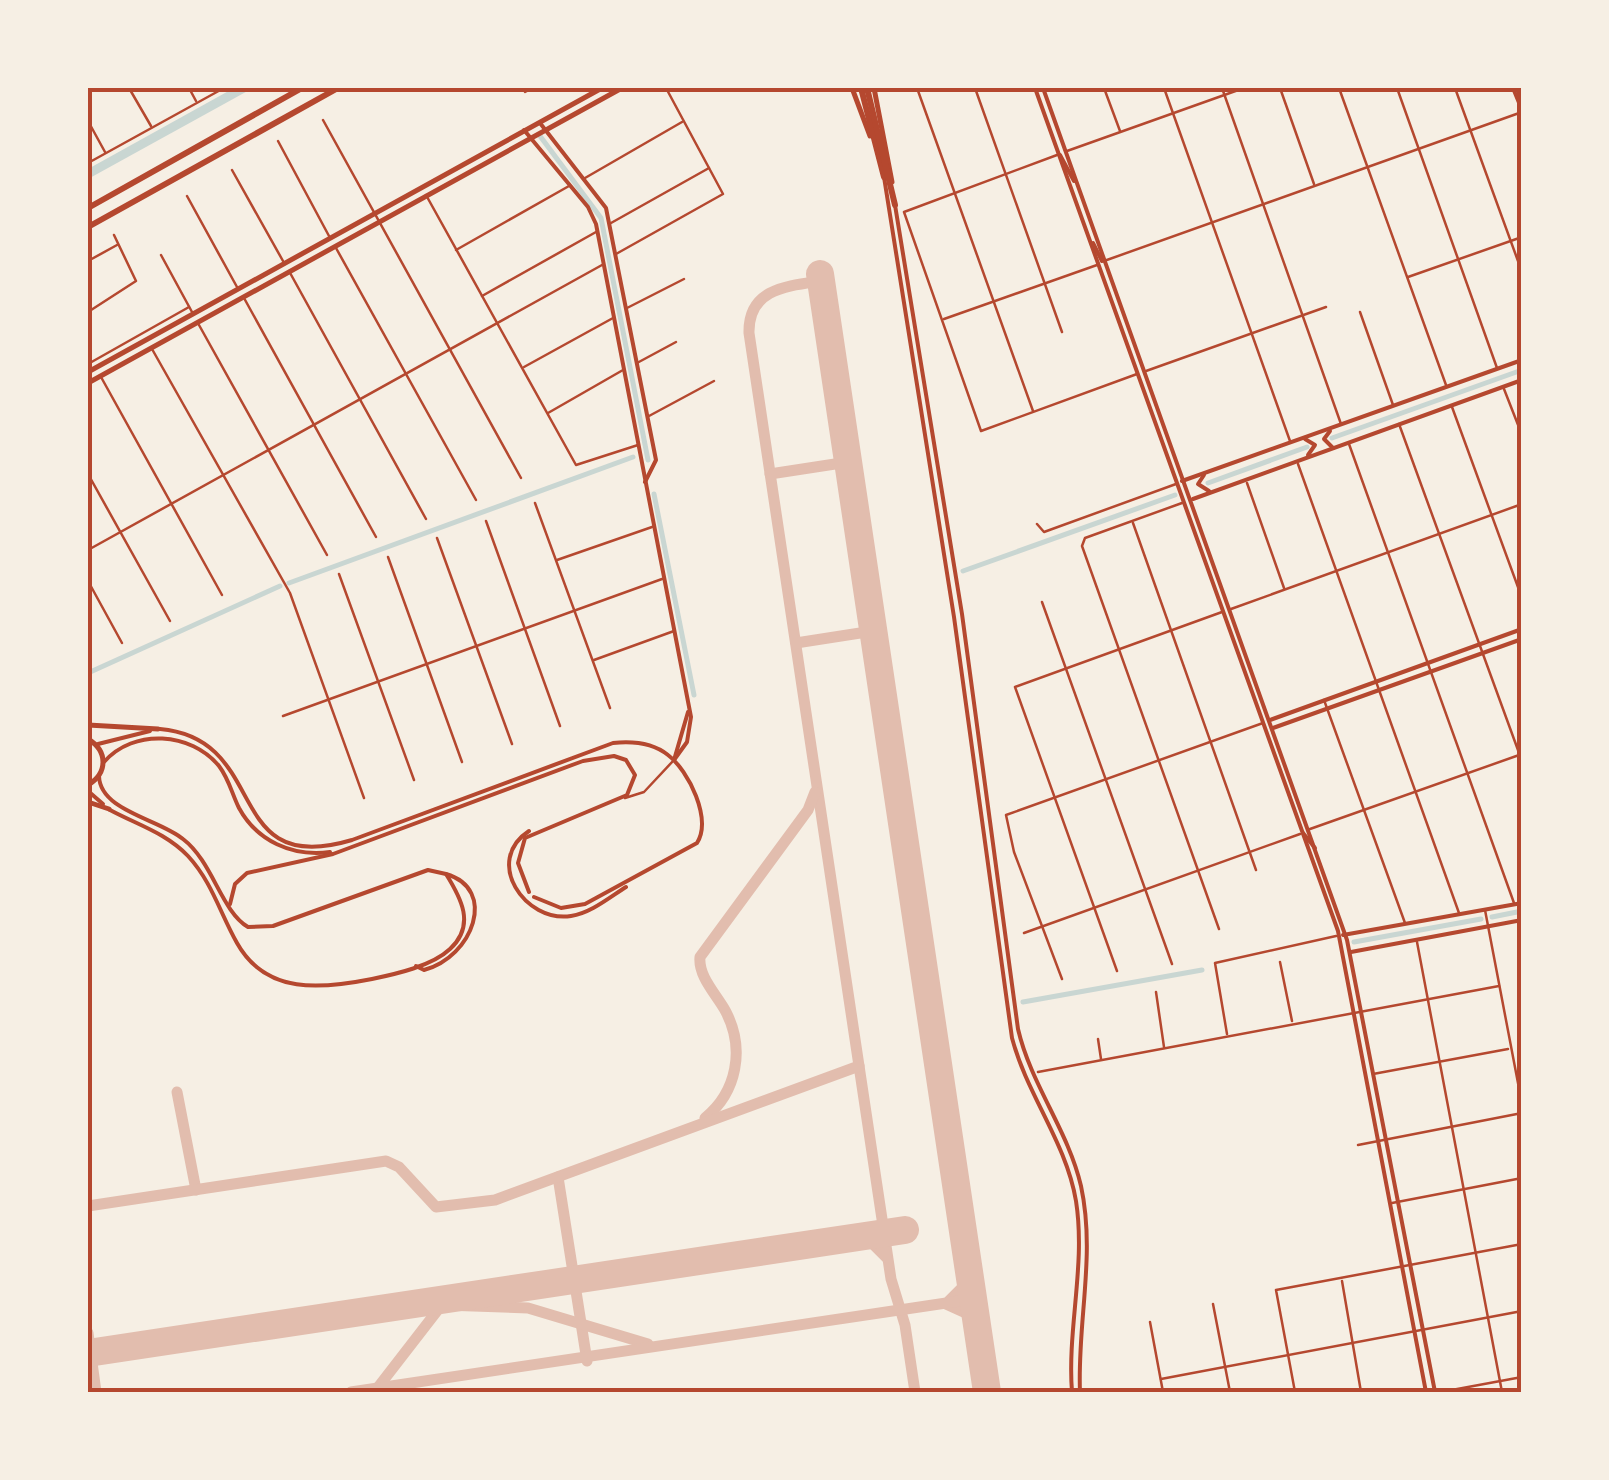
<svg xmlns="http://www.w3.org/2000/svg" width="1609" height="1480" font-family="Quicksand,sans-serif">
<style>
.water{fill:#c9d6d2}
.lines{fill:none;stroke-linecap:round;stroke-linejoin:round}
.canal{stroke:#c9d6d2;stroke-width:5}
.taxiway{stroke:#e2bdae;stroke-width:11}
.runway{stroke:#e2bdae;stroke-width:28}
.minor{stroke:#b5482f;stroke-width:2.5}
.tertiary{stroke:#b5482f;stroke-width:4}
.secondary{stroke:#b5482f;stroke-width:4}
.primary{stroke:#b5482f;stroke-width:5}
.motorway{stroke:#b5482f;stroke-width:6}
.neatline{fill:none;stroke:#b5482f;stroke-width:4}
</style>
<rect width="100%" height="100%" fill="#f6efe4"/>
<path class="water" d="M234,88H253L88,179V169Z"/>
<g class="lines">
<g class="canal">
<path d="M540,136L601,218L648,460"/>
<path d="M1332,438L1522,370"/>
<path d="M1208,483L1307,447"/>
<path d="M654,494L694,695"/>
<path d="M963,571L1175,495"/>
<path d="M289,583L633,457"/>
<path d="M88,673L280,586"/>
<path d="M1492,917L1522,911"/>
<path d="M1354,942L1481,919"/>
<path d="M1023,1002L1202,970"/>
</g>
<g class="taxiway">
<path d="M821,281C786,286 748,289 749,333L891,1279L905,1325L915,1392"/>
<path d="M770,474L848,462"/>
<path d="M796,643L873,631"/>
<path d="M177,1092L196,1190"/>
<path d="M705,1118C737,1092 745,1049 726,1012C717,995 698,977 700,957L808,810L815,792"/>
<path d="M558,1177L587,1361"/>
<path d="M88,1206L386,1161L399,1167L436,1207L495,1200L859,1066"/>
<path d="M852,1238L872,1243L886,1257"/>
<path d="M949,1301L962,1288L968,1266"/>
<path d="M414,1304L528,1308L648,1344"/>
<path d="M946,1304L968,1314L978,1333"/>
<path d="M88,1333L96,1392"/>
<path d="M379,1386L444,1302"/>
<path d="M351,1392L973,1299"/>
</g>
<g class="runway">
<path d="M820,274L987,1392"/>
<path d="M88,1353L905,1230"/>
</g>
<g class="minor">
<path d="M129,88L151,126"/>
<path d="M189,88L196,101"/>
<path d="M917,88L1033,411"/>
<path d="M975,88L1062,332"/>
<path d="M1104,88L1120,131"/>
<path d="M1164,88L1290,441"/>
<path d="M1222,88L1341,424"/>
<path d="M1280,88L1314,184"/>
<path d="M1339,88L1446,385"/>
<path d="M1397,88L1497,368"/>
<path d="M1455,88L1522,272"/>
<path d="M525,92L533,88"/>
<path d="M323,120L521,478"/>
<path d="M88,121L105,152"/>
<path d="M278,141L329,236"/>
<path d="M1067,151L1244,88"/>
<path d="M1057,155L904,212L981,431L1137,374"/>
<path d="M88,163L224,88"/>
<path d="M232,170L283,261"/>
<path d="M585,178L682,122"/>
<path d="M426,195L576,465L638,445"/>
<path d="M187,196L237,287"/>
<path d="M611,223L709,168"/>
<path d="M336,248L476,500"/>
<path d="M456,250L569,186"/>
<path d="M616,254L723,194L666,88"/>
<path d="M161,255L192,312"/>
<path d="M88,261L117,245"/>
<path d="M1104,261L1522,112"/>
<path d="M289,271L426,519"/>
<path d="M1408,277L1522,237"/>
<path d="M482,296L596,232"/>
<path d="M244,298L376,537"/>
<path d="M627,308L684,279"/>
<path d="M88,312L136,281L114,235"/>
<path d="M1360,312L1393,405"/>
<path d="M944,319L1097,265"/>
<path d="M199,325L327,555"/>
<path d="M152,349L290,593L364,798"/>
<path d="M637,363L676,342"/>
<path d="M88,364L189,307"/>
<path d="M524,367L613,318"/>
<path d="M1146,371L1326,307"/>
<path d="M101,377L222,595"/>
<path d="M1504,389L1522,435"/>
<path d="M1452,407L1522,598"/>
<path d="M548,413L623,370"/>
<path d="M649,416L714,381"/>
<path d="M1399,424L1522,761"/>
<path d="M1349,444L1514,903"/>
<path d="M1298,464L1459,913"/>
<path d="M88,474L170,621"/>
<path d="M1247,483L1284,588"/>
<path d="M535,503L610,708"/>
<path d="M1182,503L1085,538L1082,546L1219,929"/>
<path d="M486,521L560,726"/>
<path d="M1133,523L1256,870"/>
<path d="M1037,524L1044,532L1176,484"/>
<path d="M437,538L512,744"/>
<path d="M88,550L602,265"/>
<path d="M388,557L462,762"/>
<path d="M557,560L652,527"/>
<path d="M339,574L414,780"/>
<path d="M88,581L122,643"/>
<path d="M1042,602L1172,964"/>
<path d="M1231,609L1522,504"/>
<path d="M594,660L674,631"/>
<path d="M1324,700L1405,923"/>
<path d="M283,716L662,579"/>
<path d="M625,798L644,792L673,761"/>
<path d="M1310,829L1522,754"/>
<path d="M1485,910L1522,1104"/>
<path d="M1024,933L1300,834"/>
<path d="M1417,942L1502,1392"/>
<path d="M1280,962L1292,1021"/>
<path d="M1117,971L1015,687L1222,612"/>
<path d="M1062,979L1014,852L1006,815L1263,723"/>
<path d="M1156,992L1164,1047"/>
<path d="M1227,1034L1215,963L1336,936"/>
<path d="M1098,1039L1101,1059"/>
<path d="M1038,1072L1499,986"/>
<path d="M1373,1074L1508,1049"/>
<path d="M1358,1145L1522,1113"/>
<path d="M1392,1203L1522,1178"/>
<path d="M1342,1281L1361,1392"/>
<path d="M1213,1304L1230,1392"/>
<path d="M1150,1322L1163,1392"/>
<path d="M1161,1379L1522,1311"/>
<path d="M1295,1392L1276,1290L1522,1244"/>
<path d="M1441,1392L1522,1377"/>
</g>
<g class="tertiary">
<path d="M1513,88L1522,110"/>
<path d="M540,123L606,208L656,460L645,482"/>
<path d="M524,130L588,207L596,224L691,717L687,742L674,760"/>
<path d="M1270,720L1522,629"/>
<path d="M1273,728L1522,639"/>
<path d="M674,760L688,712"/>
</g>
<g class="secondary">
<path d="M1035,88L1338,931L1426,1392"/>
<path d="M1043,88L1347,940L1435,1392"/>
<path d="M1060,155L1074,181"/>
<path d="M884,177L954,617L1012,1038C1027,1095 1066,1142 1076,1201C1086,1265 1067,1329 1072,1392"/>
<path d="M895,205L962,614L1018,1029C1031,1085 1068,1130 1081,1186C1096,1255 1077,1323 1080,1392"/>
<path d="M1093,243L1102,261"/>
<path d="M1330,431L1324,439L1333,448"/>
<path d="M1305,439L1315,445L1308,455"/>
<path d="M1204,475L1198,484L1209,491"/>
<path d="M1182,481L1522,360"/>
<path d="M1193,499L1522,380"/>
<path d="M160,729C272,739 221,879 352,840L613,743C632,741 653,743 668,755C689,771 712,819 697,843L585,904L561,908L534,897"/>
<path d="M98,744L150,731"/>
<path d="M104,762C134,728 191,732 219,766C229,779 232,794 239,808C257,841 292,857 330,852"/>
<path d="M99,776C100,811 159,819 183,839C213,862 221,911 248,927L273,926L428,870L446,874C461,898 476,925 450,949C432,966 396,974 372,979C322,989 266,995 237,943C220,913 212,882 188,856C166,833 138,825 110,810"/>
<path d="M88,791L103,804"/>
<path d="M529,831C483,861 525,923 571,916C591,913 610,897 626,887"/>
<path d="M1303,833L1315,848"/>
<path d="M230,904L235,884L247,873L333,854L583,761L614,756L626,760L635,775L627,795L525,838L518,863L529,892"/>
<path d="M1343,935L1522,903"/>
<path d="M1351,952L1522,920"/>
<path d="M416,966L424,970C473,957 498,889 446,874"/>
</g>
<g class="primary">
<path d="M852,88L870,136"/>
<path d="M874,88L892,182"/>
<path d="M88,372L602,88"/>
<path d="M88,383L622,88"/>
<path d="M88,725L158,729"/>
<path d="M88,739C108,751 108,773 88,785"/>
<path d="M88,802L109,809"/>
</g>
<g class="motorway">
<path d="M861,88L884,177"/>
<path d="M867,88L895,205"/>
<path d="M88,208L302,88"/>
<path d="M88,227L338,88"/>
</g>
</g>
<rect width="1609" height="1480" fill="none" stroke="#f6efe4" stroke-width="180"/>
<rect x="90" y="90" width="1429" height="1300" class="neatline"/>
</svg>
